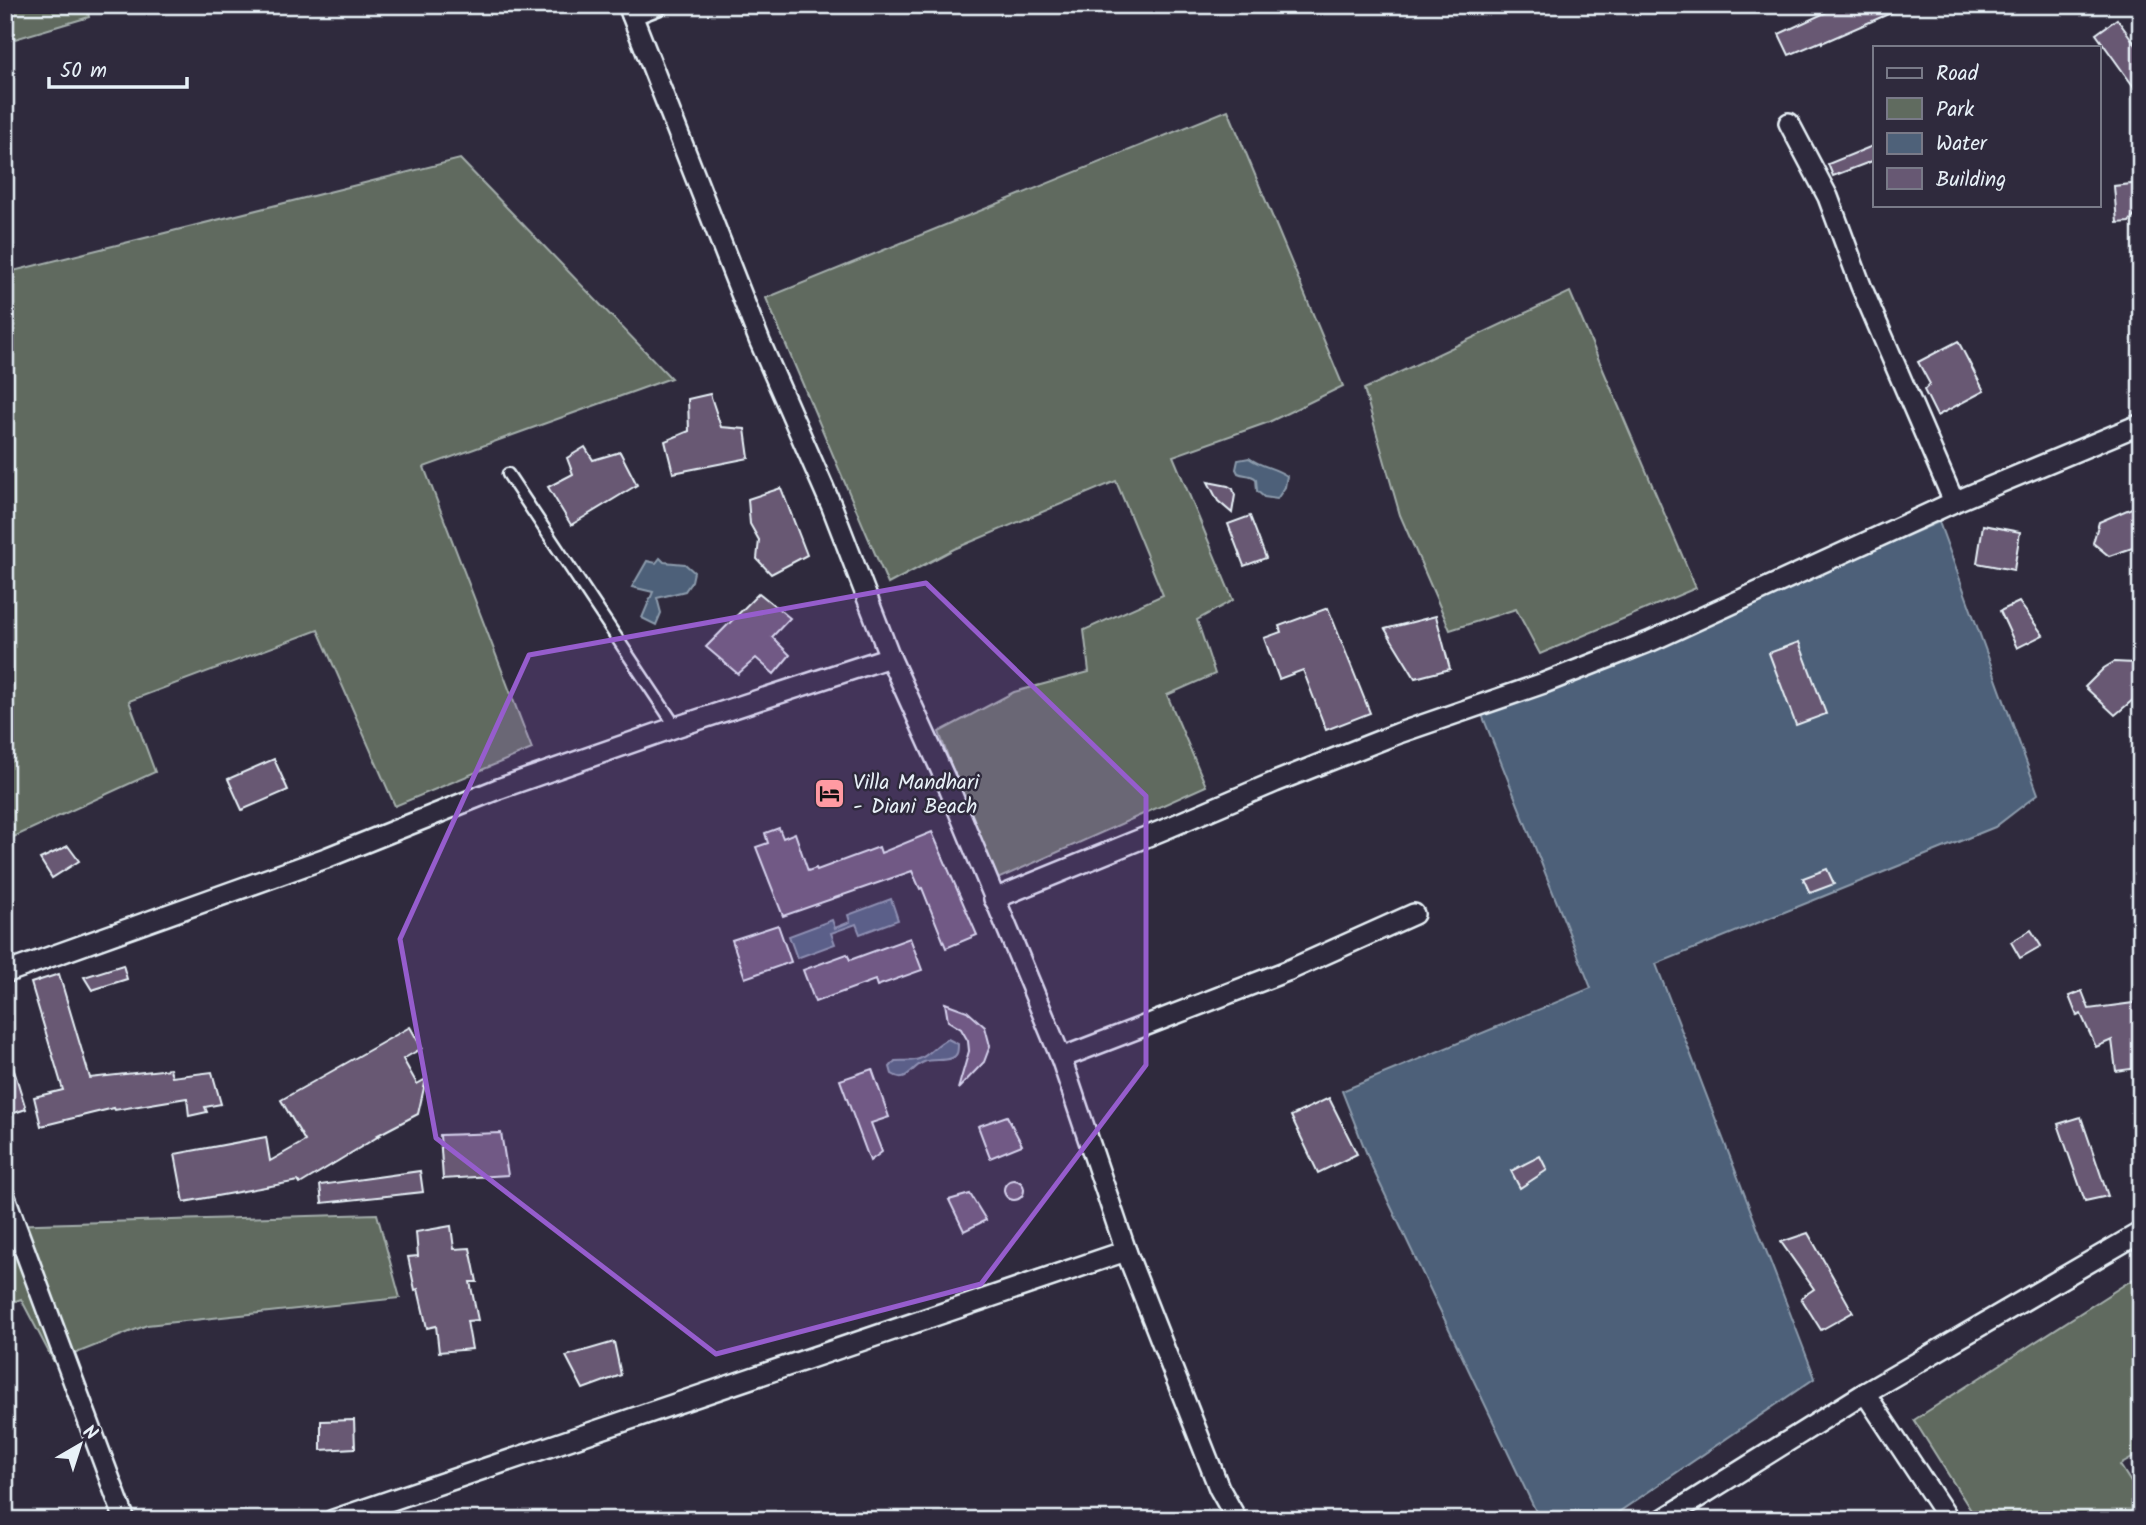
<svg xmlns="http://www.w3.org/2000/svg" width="2146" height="1525" font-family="Kalam,sans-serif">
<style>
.green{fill:#606b5f;stroke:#a4aeac;stroke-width:2}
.water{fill:#4e6179;stroke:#8c9bac;stroke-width:2}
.building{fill:#675873;stroke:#e8f1f8;stroke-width:2}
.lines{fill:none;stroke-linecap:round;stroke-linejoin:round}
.service-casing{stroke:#e8f1f8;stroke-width:15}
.minor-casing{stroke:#e8f1f8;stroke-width:24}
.service{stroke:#2f2a3d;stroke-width:10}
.minor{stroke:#2f2a3d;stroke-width:19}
.marked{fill:#965dcd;fill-opacity:0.2;stroke:#965dcd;stroke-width:5;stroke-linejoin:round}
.labels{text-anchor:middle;stroke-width:5;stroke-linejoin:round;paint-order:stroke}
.poi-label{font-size:21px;fill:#e8f1f8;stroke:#2f2a3d;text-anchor:start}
</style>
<rect width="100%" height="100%" fill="#2f2a3d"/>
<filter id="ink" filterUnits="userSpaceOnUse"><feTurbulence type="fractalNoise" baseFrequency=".0143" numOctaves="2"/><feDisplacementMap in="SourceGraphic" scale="14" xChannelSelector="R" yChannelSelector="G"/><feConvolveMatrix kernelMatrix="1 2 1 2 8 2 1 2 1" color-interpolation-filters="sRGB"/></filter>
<g filter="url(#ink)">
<g class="green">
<path d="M5,5H86L89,17L5,42Z"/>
<path d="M1228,110L1343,386L1269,422L1173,456L1233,600L1197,620L1215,674L1167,695L1206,786L993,881L939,732L1014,692L1089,672L1084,630L1163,595L1116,481L954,549L888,584L766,298Z"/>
<path d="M460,159L671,378L424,467L532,749L395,806L318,630L129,701L155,772L5,841V273Z"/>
<path d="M1570,292L1696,588L1540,654L1516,609L1450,630L1400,515L1364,389Z"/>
<path d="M377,1214L400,1298L147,1325L54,1362L21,1299L5,1305V1225Z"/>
<path d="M2141,1274V1453L2120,1465L2141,1498V1520H1977L1914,1420Z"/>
</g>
<g class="water">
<path d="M1249,458C1261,467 1274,467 1287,476L1285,487L1277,499L1264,497L1257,491L1256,479C1251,474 1244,476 1238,473L1236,469L1238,460Z"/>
<path d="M1939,522L2038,794L1995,827L1656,964L1815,1378L1607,1520H1540L1372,1167L1342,1091L1591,988L1481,712L1646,649Z"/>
<path d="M660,558L664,562L685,564L694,572L692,581L685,591L657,598L661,613L656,625L642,618L653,592L632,587L647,561L656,563Z"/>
<path d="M891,899L898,920L860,934L856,924L831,933L835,944L797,958L789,936L832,920L835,928L850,922L848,915Z"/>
<path d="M948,1039L958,1044C958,1050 958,1056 952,1058C943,1062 933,1058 924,1062C910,1068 907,1084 892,1074L890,1067L895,1061C903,1060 911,1062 919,1059C930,1055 937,1043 948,1039Z"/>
</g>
<g class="building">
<path d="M1842,5H1909L1822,43V41L1789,55L1779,34Z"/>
<path d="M2117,19L2141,52V97L2096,34Z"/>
<path d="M1875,145V160L1833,176L1828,164Z"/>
<path d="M2141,183L2139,211L2129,222L2117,223L2114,186Z"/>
<path d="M1958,341L1984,391L1937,416L1924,390L1930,384L1918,362Z"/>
<path d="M710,394L721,427L745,429L749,458L673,473L665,441L689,431L688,399Z"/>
<path d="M585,447L593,460L620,452L637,485L571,525L548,487L573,474L567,458Z"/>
<path d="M1208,482L1228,486L1233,489L1235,495L1232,513L1218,501Z"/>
<path d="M781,488L807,555L771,574L757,559L759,540L750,524L748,499Z"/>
<path d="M2134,507L2141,522V545L2109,556L2093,543L2099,522Z"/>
<path d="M1250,516L1266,558L1244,566L1228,524Z"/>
<path d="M1983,525L2020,532L2014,570L1977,563Z"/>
<path d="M759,593L790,618L772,637L790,655L774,674L756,658L738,674L706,647Z"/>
<path d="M2019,602L2043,635L2017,648L2000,611Z"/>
<path d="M1328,608L1370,713L1326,730L1303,670L1279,679L1264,638L1281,632L1279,626Z"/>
<path d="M1436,616L1450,669L1415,678L1385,629Z"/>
<path d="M1799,642L1826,714L1796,725L1769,653Z"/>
<path d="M2114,662L2134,663L2141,671V693L2115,715L2085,687L2104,668Z"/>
<path d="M274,759L288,790L242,810L228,779Z"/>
<path d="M779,828L783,838L795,833L808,871L816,868L817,870L879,847L881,853L932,832L977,935L946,948L922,888L920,889L912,871L783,916L756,847L768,843L765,833Z"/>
<path d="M68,846L79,861L52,878L40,859Z"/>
<path d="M1827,869L1834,884L1810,893L1803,878Z"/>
<path d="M778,925L791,962L745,978L732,940Z"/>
<path d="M2031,930L2041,946L2020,958L2011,942Z"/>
<path d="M910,938L922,970L877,986L875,980L815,1002L803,970L847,954L850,960Z"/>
<path d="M123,965L127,979L92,990L84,977Z"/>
<path d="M59,974L90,1078L170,1069L172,1077L212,1072L221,1104L205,1107L207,1112L189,1116L187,1098L115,1110L114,1108L41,1126L34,1097L63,1090L31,983Z"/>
<path d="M2082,991L2089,1009L2141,1002V1050L2137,1051L2139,1068L2116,1071L2112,1040L2096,1047L2081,1014L2077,1016L2069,996Z"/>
<path d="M945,1003L967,1011L985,1027L990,1046L984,1062L958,1089L969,1051L968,1041L961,1029L948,1021Z"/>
<path d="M410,1027L422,1048L403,1059L417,1084L426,1079L418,1114L376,1136H379L300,1184L298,1181L184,1202L175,1154L266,1137L270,1161L305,1141L281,1100Z"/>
<path d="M9,1054L26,1109L5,1116V1055Z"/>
<path d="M872,1069L889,1117L871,1123L882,1152L870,1161L840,1080Z"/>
<path d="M1329,1098L1357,1154L1318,1173L1291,1116Z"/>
<path d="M1007,1116L1022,1145L990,1158L978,1126Z"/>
<path d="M2081,1117L2108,1196L2085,1201L2058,1124Z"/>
<path d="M501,1133L508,1175L443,1179L440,1135Z"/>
<path d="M1540,1156L1547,1170L1520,1188L1511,1171Z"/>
<path d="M420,1171L423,1192L322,1203L320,1185Z"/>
<circle cx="1014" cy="1190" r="10"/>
<path d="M970,1194L986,1220L964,1231L949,1200Z"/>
<path d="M451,1226L454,1249L470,1248L477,1282H470L478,1320L467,1321L472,1349L439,1352L436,1326L427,1328L418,1289L415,1290L408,1257L418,1256L416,1232Z"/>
<path d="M1808,1233L1853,1312L1821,1330L1801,1298L1814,1289L1781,1242Z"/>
<path d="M614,1342L621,1375L583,1389L566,1356Z"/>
<path d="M354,1420L355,1448L321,1450V1421Z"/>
</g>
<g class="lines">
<defs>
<path id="service" d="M508,474L676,727"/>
<g id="minor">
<path d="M628,5L760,342L832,507L890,657L947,783L1061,1058L1126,1251L1219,1488L1237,1520"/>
<path d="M632,15L658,5"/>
<path d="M1789,123L1828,197L1861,286L1954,502"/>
<path d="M994,899L1163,830L1275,782L1399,733L1544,683L1651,641L1954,502L2141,424"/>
<path d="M5,973L326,858L498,789L676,727L890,657"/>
<path d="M1061,1058L1287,971L1414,914"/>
<path d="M5,1197L125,1520"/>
<path d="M1865,1393L2141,1232"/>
<path d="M333,1520L1126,1251"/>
<path d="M1662,1520L1865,1393L1949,1520"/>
</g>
</defs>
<use href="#service" class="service-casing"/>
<use href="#minor" class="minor-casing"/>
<use href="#service" class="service"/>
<use href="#minor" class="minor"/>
</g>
</g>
<path class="marked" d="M926,583L1146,796V1065L981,1284L716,1354L436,1138L400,939L529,655Z"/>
<defs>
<symbol id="hotel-square" viewBox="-11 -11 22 22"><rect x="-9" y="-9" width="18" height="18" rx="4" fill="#ff9aa2" stroke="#2f2a3d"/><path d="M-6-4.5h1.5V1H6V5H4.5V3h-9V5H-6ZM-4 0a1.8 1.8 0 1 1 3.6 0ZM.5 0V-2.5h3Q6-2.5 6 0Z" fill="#111"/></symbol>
</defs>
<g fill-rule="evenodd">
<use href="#hotel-square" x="812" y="776" width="35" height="35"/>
</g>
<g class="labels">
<g class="poi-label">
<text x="853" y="789">Villa Mandhari<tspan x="853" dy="24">- Diani Beach</tspan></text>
</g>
</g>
<rect width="2146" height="1525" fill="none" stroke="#2f2a3d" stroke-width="28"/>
<rect x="14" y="14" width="2118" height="1497" fill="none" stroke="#e8f1f8" stroke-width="2.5" filter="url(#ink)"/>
<rect x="1873" y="46" width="228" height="161" fill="#2f2a3d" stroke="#797a88" stroke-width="2"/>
<rect x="1887" y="68" width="35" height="10" fill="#2f2a3d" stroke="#797a88" stroke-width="2"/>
<text x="1936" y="80" font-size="21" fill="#e8f1f8">Road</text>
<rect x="1887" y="98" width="35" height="21" fill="#606b5f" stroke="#797a88" stroke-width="2"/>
<text x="1936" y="116" font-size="21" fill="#e8f1f8">Park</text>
<rect x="1887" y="133" width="35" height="21" fill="#4e6179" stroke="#797a88" stroke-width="2"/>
<text x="1936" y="150" font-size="21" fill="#e8f1f8">Water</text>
<rect x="1887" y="168" width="35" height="21" fill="#675873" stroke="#797a88" stroke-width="2"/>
<text x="1936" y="186" font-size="21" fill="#e8f1f8">Building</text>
<g transform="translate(80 1445) rotate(39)" stroke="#2f2a3d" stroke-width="5" paint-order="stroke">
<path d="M0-5L12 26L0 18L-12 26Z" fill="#e8f1f8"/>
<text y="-10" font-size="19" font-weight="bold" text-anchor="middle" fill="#e8f1f8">N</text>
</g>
<path d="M49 77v10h138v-10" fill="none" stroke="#e8f1f8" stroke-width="3.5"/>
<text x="60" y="77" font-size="21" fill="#e8f1f8" stroke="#2f2a3d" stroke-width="5" paint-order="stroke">50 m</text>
</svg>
